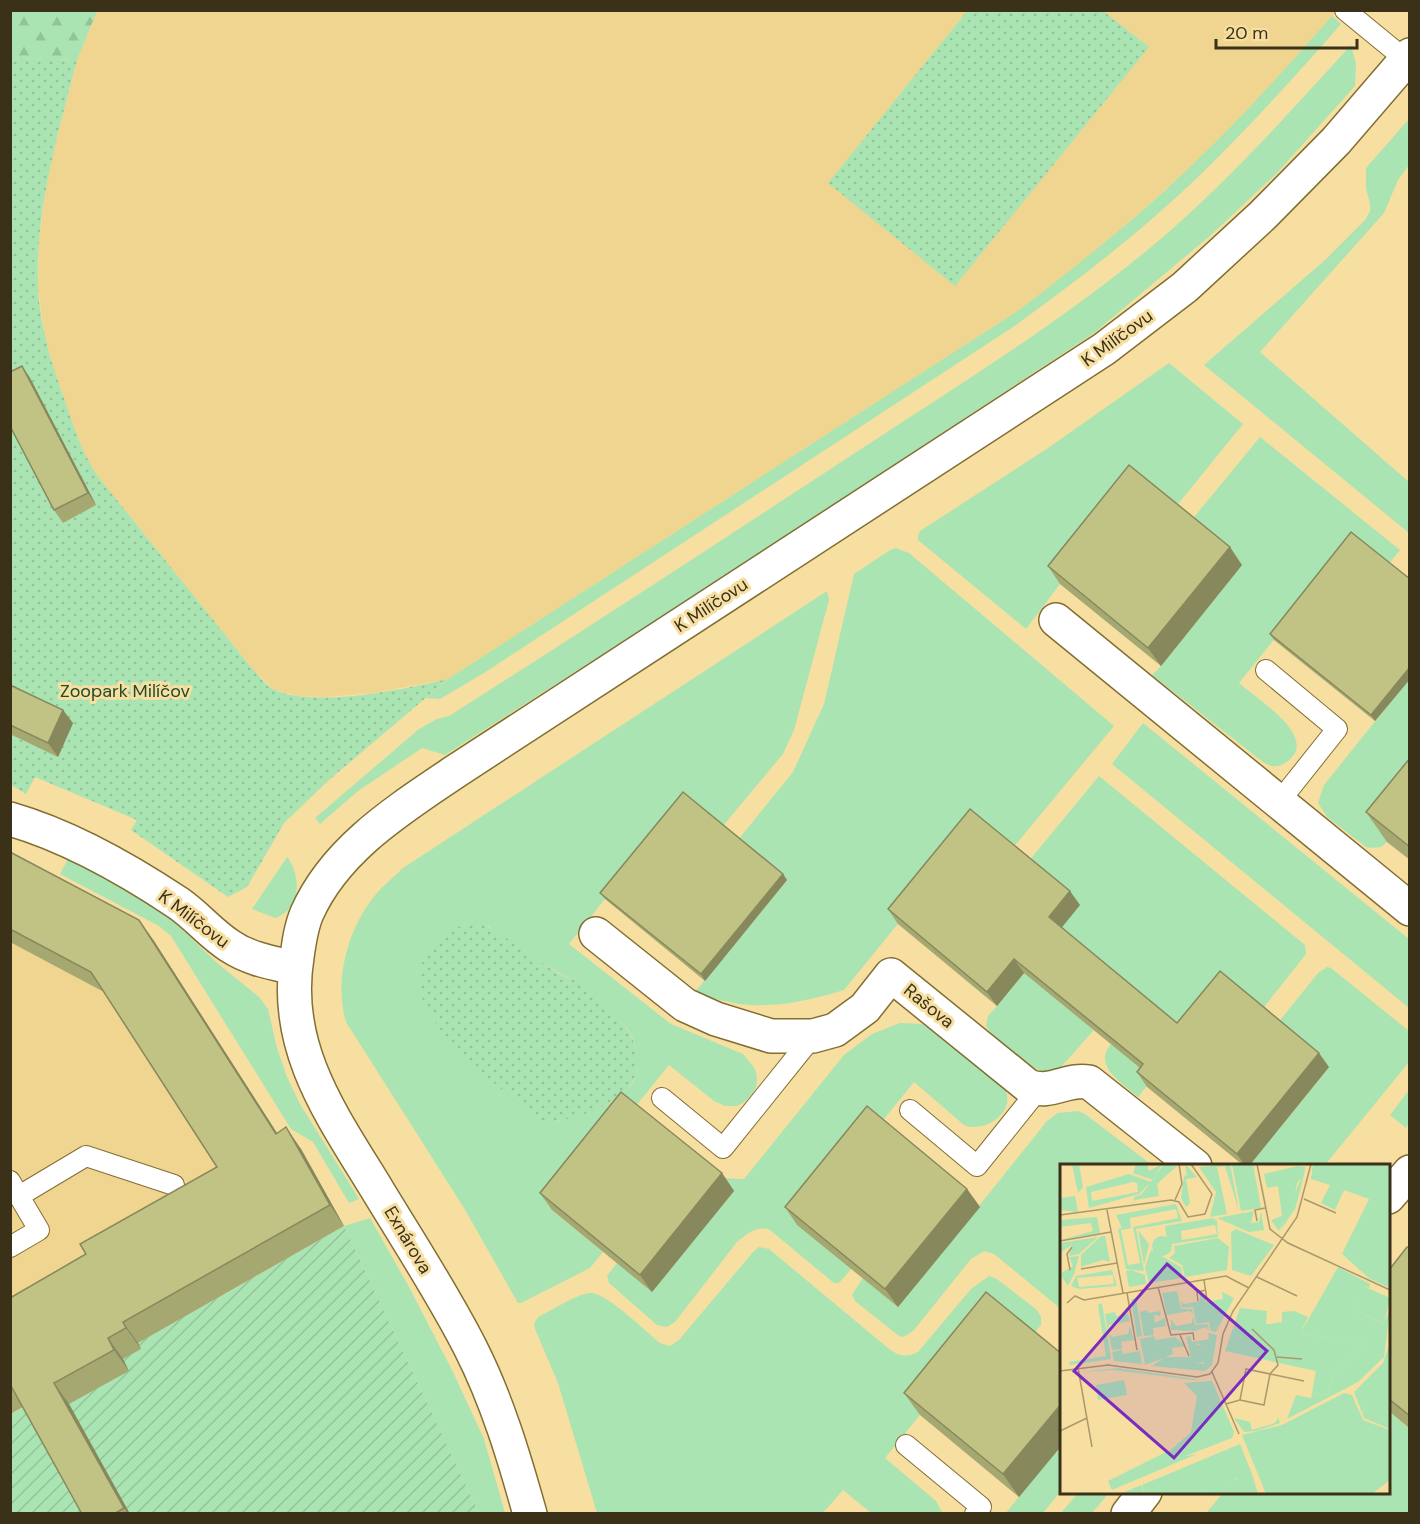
<svg xmlns="http://www.w3.org/2000/svg" width="1420" height="1524" font-family="'DM Sans',sans-serif">
<style>
.built{fill:#efd58f}
.grass{fill:#aae4b3;fill-rule:evenodd}
.forest{fill:url(#forest-firs)}
.park{fill:url(#park-dots)}
.garden{fill:url(#garden-furrows)}
.lines{fill:none;stroke-linecap:round;stroke-linejoin:round}
.lane-casing{stroke:#836e32;stroke-width:22}
.street-casing{stroke:#836e32;stroke-width:36}
.lane{stroke:#fff;stroke-width:20}
.street{stroke:#fff;stroke-width:33}
.wall{fill:#a6a872}
.shaded-wall{fill:#87885c}
.building{fill:#c1c384;stroke:#87885c;stroke-width:1.5}
.labels{text-anchor:middle;stroke-width:6;stroke-linejoin:round;paint-order:stroke}
.street-label{font-size:18px;fill:#3a3118;stroke:#f7dfa2}
.park-label{font-size:18px;fill:#204a2a;stroke:#f7dfa2}
.inset-road{fill:none;stroke:#ab996b;stroke-width:1.5}
.view{fill:#7b2cbf;fill-opacity:0.15;stroke:#7b2cbf;stroke-width:3}
.inset-edge{fill:none;stroke:#3a3118;stroke-width:3}
</style>
<defs>
<pattern id="forest-firs" width="22" height="20" patternUnits="userSpaceOnUse" patternTransform="scale(1.5)"><rect width="22" height="20" fill="#aae4b3"/><path d="M5 1l3.5 6h-7zM16 11l3.5 6h-7z" fill="#93c499"/></pattern>
<pattern id="park-dots" width="8" height="8" patternUnits="userSpaceOnUse" patternTransform="scale(1.5)"><rect width="8" height="8" fill="#aae4b3"/><path d="M2 2h.1M6 6h.1" fill="none" stroke="#93c499" stroke-width="1.8" stroke-linecap="round"/></pattern>
<pattern id="garden-furrows" width="10" height="10" patternUnits="userSpaceOnUse" patternTransform="scale(1.5)"><rect width="10" height="10" fill="#aae4b3"/><path d="M-1 1l2-2M0 10L10 0M9 11l2-2" fill="none" stroke="#93c499"/></pattern>
</defs>
<rect width="100%" height="100%" fill="#f7dfa2"/>
<g class="built">
<path d="M97,11H967L828,183L1149,48L1103,11H1337L1261,96L1191,167L1096,251L1019,310L448,679L373,693L324,697L299,696L274,690L250,666L96,474L83,453L58,384L45,337L38,289L39,239L49,169L77,60Z"/>
<path d="M10,865L290,1155L301,1148L344,1226L129,1371L90,1392L27,1404L11,1414Z"/>
</g>
<g class="grass">
<path d="M1332,16L1341,24C1295,77 1247,129 1197,178C1141,232 1079,279 1016,325L484,673L440,699L426,698L448,679L1019,310C1078,265 1137,218 1191,166C1241,119 1286,68 1332,16Z"/>
<path d="M1351,45L1356,64L1355,86L1320,125L1278,172L1211,235L1094,333L734,570L445,755L422,748L358,791L320,824L315,818L419,729L437,719L449,716C586,629 722,540 858,451C960,384 1063,321 1156,243C1227,183 1288,114 1351,45Z"/>
<path d="M1409,119V165L1398,180L1384,213L1260,352L1409,482V533L1204,365L1324,261L1365,220L1370,211V203L1366,189V168Z"/>
<path d="M1169,363L1243,424L1174,509L1060,584L1026,629L918,540V536L920,531L1048,448Z"/>
<path d="M1260,437L1400,550L1388,565L1355,539L1239,683C1255,698 1324,739 1285,763C1277,768 1271,767 1263,762L1152,675L1161,666L1190,522Z"/>
<path d="M896,548L909,553L1114,726L1012,849L980,823L844,990C813,999 782,1007 750,1005C732,1004 712,998 694,993L787,880L738,840L793,772L824,704L854,574L890,550Z"/>
<path d="M827,591L829,600L794,730L783,754L722,827L605,899L569,944L671,1024L743,1054L755,1069L757,1078L756,1087L753,1093L743,1103L737,1106H725L714,1101L669,1065L552,1210L603,1252L590,1268L521,1303H518L464,1208L346,1022C334,982 347,931 373,898C381,887 393,878 403,868ZM488,926L530,956L561,974L585,985L626,1027L632,1037L636,1047L638,1069L633,1083L617,1099L604,1106L558,1121L462,1054L435,1022Z"/>
<path d="M1409,679V814L1387,842L1381,847L1373,848L1366,847L1327,817L1318,803L1324,785Z"/>
<path d="M1143,723L1409,939V1008L1112,764Z"/>
<path d="M1099,776L1305,945L1306,954L1261,1011L1230,985L1138,1097C1123,1084 1092,1066 1111,1044L1132,1061L1074,1013L1094,1030L1062,1066L1049,1074C1027,1068 1007,1046 989,1031L986,1025L988,1016L997,1006L1028,862Z"/>
<path d="M69,857L165,913L216,962L259,997L268,1009L277,1048L287,1077L300,1104L359,1199L349,1203L313,1142L291,1129L171,936L159,926L60,874Z"/>
<path d="M287,857C302,876 301,909 275,918L252,909Z"/>
<path d="M1327,967L1331,968L1409,1031V1062L1325,1165L1249,1166L1329,1067L1277,1024L1318,973Z"/>
<path d="M900,1023L922,1024L930,1028L1004,1088C1018,1111 985,1134 964,1125L914,1082L880,1124L851,1269L839,1283H834L770,1230C757,1225 747,1234 737,1242L675,1322L667,1327L657,1325L609,1283L607,1276L617,1263L652,1292L718,1178L744,1179L844,1055L872,1034Z"/>
<path d="M1409,1090V1123L1406,1128L1390,1115Z"/>
<path d="M1078,1111L1085,1114L1152,1165L1062,1166L1061,1309L994,1254L984,1251L971,1259L914,1330L904,1337L899,1336L855,1301L852,1295L863,1278L898,1307L1047,1121L1058,1113Z"/>
<path d="M370,1218L409,1287L453,1372L484,1439L505,1513H479L344,1226Z"/>
<path d="M759,1247L769,1249L888,1348C898,1356 906,1358 918,1352L971,1289L989,1276L997,1279L1037,1310L1041,1317V1325L1030,1338L1001,1315L885,1458L936,1501L943,1514L871,1513L843,1490L823,1513H597L558,1383L535,1329L534,1324L538,1317C551,1311 576,1294 591,1293C607,1293 646,1332 660,1343L670,1346L679,1340L753,1252Z"/>
<path d="M1389,1411L1409,1429V1513H1206L1223,1493L1388,1492Z"/>
<path d="M1061,1445V1491L1043,1513L1005,1514Z"/>
<path d="M1078,1493V1492L1109,1493L1092,1513H1061Z"/>
</g>
<path class="forest" d="M10,11H97L77,60L21,58L11,60Z"/>
<g class="park">
<path d="M967,11H1103L1149,47L955,286L828,183Z"/>
<path d="M21,58L77,60C58,134 35,210 38,288C40,325 51,363 64,398C73,425 81,450 96,474L250,666C257,673 264,684 273,689C312,709 405,689 448,679L329,780L284,823L247,887L228,897L131,830L137,820L35,777L26,794L11,785L10,60Z"/>
<path d="M475,922C498,928 513,945 533,957C543,963 553,971 564,976C571,979 578,980 585,984C596,991 605,1004 614,1013C665,1069 629,1104 567,1119C557,1121 546,1122 536,1118C525,1112 514,1100 505,1092C475,1068 410,1014 420,970C421,964 426,955 430,950C442,933 455,927 475,922Z"/>
</g>
<path class="garden" d="M344,1226L479,1513H11L10,1414L123,1359L138,1343Z"/>
<g class="lines">
<defs>
<g id="lane">
<path d="M1345,10L1406,60"/>
<path d="M1266,670L1337,729L1279,802"/>
<path d="M662,1098L723,1148L813,1036"/>
<path d="M910,1110L977,1166L1038,1090"/>
<path d="M10,1181L39,1230L10,1247"/>
<path d="M19,1196L86,1156L174,1185"/>
<path d="M906,1445L981,1507L975,1514"/>
</g>
<g id="street">
<path d="M1056,620L1410,909"/>
<path d="M10,819C69,836 127,869 178,903C197,916 211,934 230,946C249,959 273,963 295,968"/>
<path d="M596,934L685,1005L716,1019L771,1036H813L835,1030L865,1008L891,975L1028,1086C1052,1095 1066,1078 1089,1082L1195,1166"/>
<path d="M1388,1197L1410,1172"/>
<path d="M530,1514C514,1457 497,1400 470,1347C443,1294 409,1242 378,1191C333,1117 282,1049 297,957C299,942 301,927 307,913C336,848 400,809 456,771L1104,349L1185,287L1263,215L1336,141L1410,55"/>
<path d="M1128,1514L1145,1492"/>
</g>
</defs>
<use href="#lane" class="lane-casing"/>
<use href="#street" class="street-casing"/>
<use href="#lane" class="lane"/>
<use href="#street" class="street"/>
</g>
<g class="wall">
<path d="M22,366L30,378L96,505L63,523L54,510Z"/>
<path d="M1242,565L1161,666L1060,584L1048,566Z"/>
<path d="M1410,579V679L1375,721L1274,640L1270,634Z"/>
<path d="M10,685L73,723L58,757L10,734Z"/>
<path d="M1410,758V860L1387,842L1366,812Z"/>
<path d="M10,852L139,920L154,941L277,1133L301,1149L344,1226L138,1343L141,1349L123,1359L129,1371L69,1404L130,1514H82L23,1407L10,1414V1298L86,1254L217,1167L104,992L10,942Z"/>
<path d="M783,874L787,880L705,981L605,899L600,893Z"/>
<path d="M1080,905L1061,927L1177,1023L1329,1067L1249,1166H1244L1147,1087L1137,1072L1140,1068L1024,973L997,1006L898,924L888,909Z"/>
<path d="M722,1173L734,1191L652,1292L552,1210L540,1193Z"/>
<path d="M967,1189L980,1207L898,1307L797,1225L785,1207Z"/>
<path d="M1410,1249V1429L1389,1411V1270Z"/>
<path d="M1062,1354V1445L1019,1497L920,1415L904,1393Z"/>
</g>
<g class="shaded-wall">
<path d="M22,366L30,378L96,505L88,493Z"/>
<path d="M1230,547L1242,565L1161,666L1148,648Z"/>
<path d="M1410,667V679L1375,721L1371,715Z"/>
<path d="M63,710L73,723L58,757L48,743Z"/>
<path d="M783,874L787,880L705,981L701,974Z"/>
<path d="M1070,891L1080,905L1059,931L1049,917Z"/>
<path d="M139,920L154,941L291,1155L276,1134Z"/>
<path d="M1014,959L1024,973L997,1006L987,992Z"/>
<path d="M1319,1053L1329,1067L1249,1166H1245L1237,1154Z"/>
<path d="M286,1127L301,1149L344,1226L330,1205Z"/>
<path d="M722,1173L734,1191L652,1292L640,1275Z"/>
<path d="M967,1189L980,1207L898,1307L885,1289Z"/>
<path d="M123,1322L138,1343L141,1349L126,1328Z"/>
<path d="M108,1338L123,1359L129,1371L114,1350Z"/>
<path d="M54,1383L69,1404L130,1514H128L124,1508Z"/>
<path d="M1062,1403V1445L1019,1497L1003,1474Z"/>
</g>
<g class="building">
<path d="M22,366L88,493L54,510L10,426V372Z"/>
<path d="M1129,465L1230,547L1148,648L1048,566Z"/>
<path d="M1351,532L1410,579V667L1371,715L1270,634Z"/>
<path d="M10,685L63,710L48,743L10,725Z"/>
<path d="M1410,758V847L1366,812Z"/>
<path d="M683,792L783,874L701,974L600,893Z"/>
<path d="M970,809L1070,891L1049,917L1177,1023L1220,971L1319,1053L1237,1154L1137,1072L1143,1064L1014,959L987,992L888,909Z"/>
<path d="M10,852L139,920L276,1134L286,1127L330,1205L123,1322L126,1328L108,1338L114,1350L54,1383L124,1508L114,1514H82L10,1384V1298L86,1254L80,1244L217,1167L91,972L10,929Z"/>
<path d="M621,1092L722,1173L640,1275L540,1193Z"/>
<path d="M867,1106L967,1189L885,1289L785,1207Z"/>
<path d="M1407,1247L1410,1249V1416L1389,1399V1270Z"/>
<path d="M986,1292L1062,1354V1403L1003,1474L904,1393Z"/>
</g>
<g class="labels">
<g class="street-label">
<text transform="translate(1117 338) rotate(-36)" y="6">K Milíčovu</text>
<text transform="translate(711 605) rotate(-33)" y="6">K Milíčovu</text>
<text transform="translate(194 919) rotate(37)" y="6">K Milíčovu</text>
<text transform="translate(929 1006) rotate(39)" y="6">Rašova</text>
<text transform="translate(408 1240) rotate(59)" y="6">Exnárova</text>
</g>
<g class="park-label">
<text x="125" y="697">Zoopark Milíčov</text>
</g>
</g>
<g transform="translate(1060 1164)">
<rect width="330" height="330" fill="#f7dfa2"/>
<path d="M12,0H19L23,23L18,29ZM76,0H87L89,7L102,0L93,16L73,9ZM104,0L117,2L97,20L99,32L75,36L74,40V33L82,30ZM125,0L137,13L126,15L130,39L126,43L121,34L124,12L127,11ZM170,0L179,47L165,2L157,3L167,50L150,53L156,28L139,3ZM253,0H330V124L310,115L282,90L309,35L284,26L275,46L261,39L270,21L251,15ZM246,2L240,27L235,45L220,67ZM69,10L91,18L79,30L29,44L26,23ZM73,18L77,19L78,28L32,37L31,28ZM116,40L122,57L76,65L84,107L66,105L58,65L62,64L56,51ZM116,45L118,54L73,63L80,99L68,101L61,66L71,64L70,54ZM194,47L191,59L199,58L201,47L204,66L189,68L157,54ZM37,53L40,69L0,76L33,67L31,59L0,63V56ZM153,54L157,57L158,73L112,80L107,76L105,62ZM155,61L157,70L122,76L121,67ZM176,65L214,81L191,112L172,106L171,68ZM78,66L89,80L84,101ZM41,72H45L50,98L43,96L21,103V91ZM38,73L19,90L9,92L12,81L0,89V79ZM158,74L169,83L167,106L125,113L122,101L109,94L115,89L114,82ZM91,86L121,103L123,114L89,119L85,103ZM19,92L14,110L8,122L0,110L13,102L9,93ZM278,103L310,120L309,124L304,122L292,145L323,160L330,146L324,193L298,218L227,255L236,231L251,234L252,229L268,231L272,213L305,182L303,178L240,170ZM52,106L57,122L19,125L11,122L16,112ZM53,111L54,120L19,123L17,114ZM71,106L85,111L86,120L69,123L66,107ZM117,127L121,145H132L133,151L130,147L107,151L102,129ZM162,128L174,134L156,168L151,167L149,158L136,160L133,143L122,144L121,137L124,140L140,137V129L146,138L163,135ZM76,134L82,172L77,173L71,135ZM42,139L51,195L10,201L9,198L46,192L38,141ZM87,146L88,149L101,147L100,152L94,151L95,159L105,154L106,162L93,164L94,171L84,172L80,148ZM55,148L56,152L68,150L70,157L49,161L48,168L45,150ZM133,152L135,161L148,160L149,167L146,163L135,167L111,166V155L116,162L132,159ZM70,162L74,176L61,178L62,185L52,186L49,170L52,173L68,170ZM148,169L157,171L152,201L145,207L92,202L105,193H131L126,173L130,172L132,178L149,175ZM138,179L144,183V200L136,199L133,189ZM94,172L95,176L115,173L126,182L112,184L113,190L85,201L80,175ZM330,178V216L302,248L330,258V265L304,254L294,228L323,199ZM62,186L63,190L80,187L82,200L54,197L52,188ZM57,204L129,214L142,217L53,206L21,208ZM284,229L292,231L303,256L330,266V316L312,330H206L182,271L222,261ZM174,254L190,258L192,266L215,259L218,254L220,259L196,267L184,268ZM180,280L192,310L187,314H177L137,330H60L81,321L85,329L82,321Z" fill="#aae4b3" fill-rule="evenodd"/>
<path d="M112,285L127,292L137,290L52,326L48,317ZM192,310L198,330H137L163,319Z" fill="#aae4b3"/>
<path d="M172,0H193L201,44L181,47ZM15,32L18,48L0,46V34ZM92 82a10 10 0 1 1 20 0a10 10 0 1 1-20 0ZM130 190a9 9 0 1 1 18 0a9 9 0 1 1-18 0ZM327,215L330,216V258L302,249ZM64,216L67,231L38,236L36,221ZM152,217L174,268L172,274L123,293L112,285L131,268L137,232L124,219Z" fill="#aae4b3"/>
<path d="M238,2L245,3L243,12L237,19L234,36L219,67L211,56L222,52L218,22L207,24L204,10ZM303,122L330,134L324,160L292,145ZM180,144L207,147L206,160H210L222,158V148L234,147L248,153L240,170L303,178L305,182L272,213L268,231L252,229L256,207L165,187Z" fill="#aae4b3"/>
<path class="inset-road" d="M197,0L210,65L228,79L330,126M244,35L276,49M115,36L122,20L119,0M47,46L63,129M0,51L111,36L119,38L128,53L145,50L152,30L131,0M197,57L195,46L205,44M0,77L51,68M21,105L57,99M10,106L7,90L12,83M197,113L237,132M144,116L147,136M98,123L111,171L133,169L134,176M67,129L77,186M138,137L137,128L146,126M7,139L15,132L24,136L166,112L189,124M120,171L129,192M217,193L242,195M18,204L32,283M0,207L48,201L137,213L150,210L158,199L163,170L173,147L237,53L251,0M152,208L179,270M180,236L204,241L210,210L218,201L214,186L192,165M166,240L180,236L186,205L244,217M0,267L27,254"/>
<path class="view" d="M107,100L207,187L114,294L14,207Z"/>
<rect width="330" height="330" class="inset-edge"/>
</g>
<rect width="1420" height="1524" fill="none" stroke="#3a3118" stroke-width="24"/>
<path d="M1216 39v9h141v-9" fill="none" stroke="#3a3118" stroke-width="3"/>
<text x="1225" y="39" font-size="18" fill="#3a3118" stroke="#f7dfa2" stroke-width="4.5" paint-order="stroke">20 m</text>
</svg>
